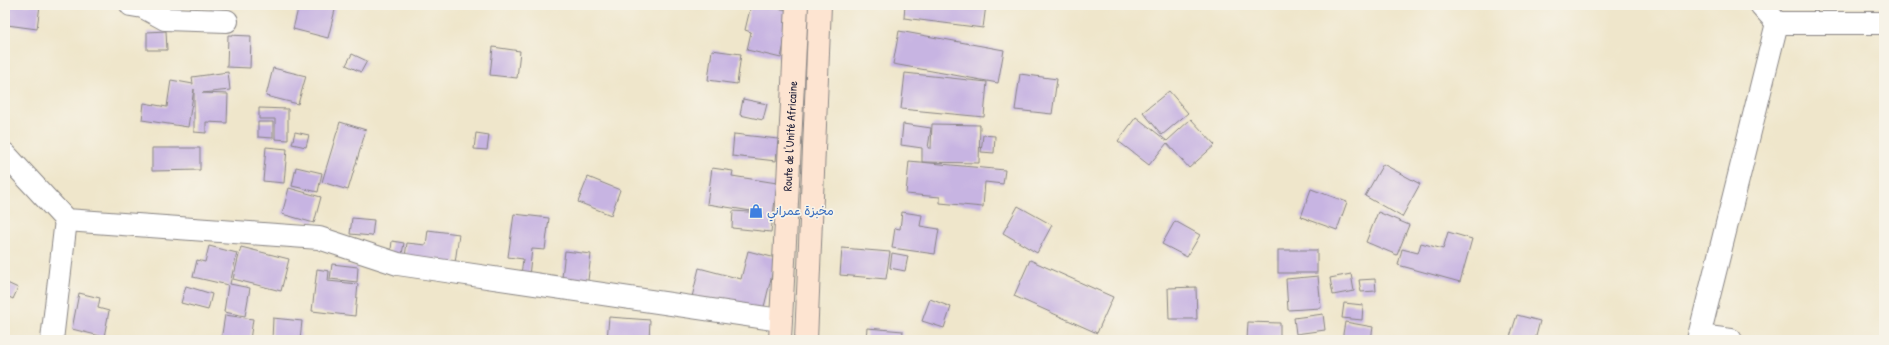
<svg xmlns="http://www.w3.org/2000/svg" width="1889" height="345" font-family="'Patrick Hand','Playpen Sans Arabic',sans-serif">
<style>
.building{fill:#c7b4e2}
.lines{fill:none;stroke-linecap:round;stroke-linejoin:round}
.minor-casing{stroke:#888483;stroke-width:24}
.secondary-casing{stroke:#888483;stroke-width:24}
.minor{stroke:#fff;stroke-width:22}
.secondary{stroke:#fde4d1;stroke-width:22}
.labels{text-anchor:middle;stroke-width:3.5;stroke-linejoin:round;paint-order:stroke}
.street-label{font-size:12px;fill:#22223b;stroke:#f7f3e8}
.shop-label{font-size:12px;fill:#366cbe;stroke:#f7f3e8;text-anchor:start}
</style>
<rect width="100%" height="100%" fill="#f7f3e8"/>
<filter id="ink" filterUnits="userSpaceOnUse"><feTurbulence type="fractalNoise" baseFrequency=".025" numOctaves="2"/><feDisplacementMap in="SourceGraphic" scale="8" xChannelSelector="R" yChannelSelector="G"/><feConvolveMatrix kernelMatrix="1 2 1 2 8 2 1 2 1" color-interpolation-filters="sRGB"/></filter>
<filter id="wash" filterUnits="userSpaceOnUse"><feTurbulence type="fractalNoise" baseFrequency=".012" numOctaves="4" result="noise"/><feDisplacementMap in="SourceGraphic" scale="16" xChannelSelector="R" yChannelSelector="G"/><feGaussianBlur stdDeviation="0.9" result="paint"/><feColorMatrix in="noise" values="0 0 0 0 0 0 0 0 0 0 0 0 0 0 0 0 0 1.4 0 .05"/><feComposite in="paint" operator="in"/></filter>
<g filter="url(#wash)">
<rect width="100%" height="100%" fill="#efe6cb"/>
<g id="blocks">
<g class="building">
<path d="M9,5H40L37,29L7,25Z"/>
<path d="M299,5L336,6L328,38L293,29Z"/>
<path d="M751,5H764L791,11L781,58L747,50L751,32L745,30Z"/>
<path d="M905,5H986L983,28L904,18Z"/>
<path d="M166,31L167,50H147V32Z"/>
<path d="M899,31L1004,50L998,83L893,64Z"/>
<path d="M228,35L251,36L250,68L227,67Z"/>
<path d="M493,47L520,51L517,78L490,75Z"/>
<path d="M712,50L741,54L737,84L708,80Z"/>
<path d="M352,54L367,61L361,72L346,65Z"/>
<path d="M273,68L306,76L298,104L266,96Z"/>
<path d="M228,72L230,90L202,93L228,94L227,123L206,122V133L194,132V89L188,127L142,120L144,103L167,107L171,80L193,84L192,77Z"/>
<path d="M905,73L987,82L984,117L901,109Z"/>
<path d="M1020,74L1057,79L1052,114L1015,110Z"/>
<path d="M1169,91L1188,113L1162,135L1143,112Z"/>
<path d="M743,99L767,104L763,120L740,115Z"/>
<path d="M259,108L288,109V140L275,139V119H259Z"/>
<path d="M1136,117L1167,141L1191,119L1215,145L1189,168L1167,143L1149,165L1118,141Z"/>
<path d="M258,122H273V138L258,137Z"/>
<path d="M340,122L366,130L348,190L322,182Z"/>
<path d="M903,124L931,128L928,148H931L932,124L980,125L979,163L922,162V148L901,145Z"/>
<path d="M295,132L309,135L306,147L292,144Z"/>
<path d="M476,133L489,135L487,150L474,149Z"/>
<path d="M734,134L778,139L776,161L732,156Z"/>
<path d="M983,135L995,136L994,153L981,152Z"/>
<path d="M266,147L287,149L284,183L263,181Z"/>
<path d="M152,148H200V170L152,171Z"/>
<path d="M909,161L1005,170L1003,184L985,182L983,207L940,203V197L906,194Z"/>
<path d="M1383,164L1420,184L1402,217L1365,196Z"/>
<path d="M296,167L322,173L318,192L292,186Z"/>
<path d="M712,168L733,171L732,176L777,183L771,232L732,228L733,211L764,213L707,204Z"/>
<path d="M588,177L620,190L611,215L578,202Z"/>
<path d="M289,188L321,197L314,223L282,214Z"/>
<path d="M1311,189L1347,202L1337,230L1301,217Z"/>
<path d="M1018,206L1052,225L1037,253L1003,233Z"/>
<path d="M902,212L922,215L920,226L939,229L935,254L892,248L895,228L900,229Z"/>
<path d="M1378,212L1409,225L1397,255L1366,242Z"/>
<path d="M514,214L549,218L545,250L532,249L529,276L521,275L523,259L508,257Z"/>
<path d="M352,218L374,220L372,236L350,234Z"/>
<path d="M1175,221L1200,235L1187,257L1162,244Z"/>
<path d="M428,230L459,234L454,270L404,263L407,243L426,245Z"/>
<path d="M1448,232L1472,239L1460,282L1398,265L1402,249L1418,253L1421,243L1443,249Z"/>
<path d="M392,241L404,243L401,260L390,258Z"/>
<path d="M209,246L237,253L230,284L250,288L245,316L224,312L228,285L193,277L197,260L205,262Z"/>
<path d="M241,247L289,259L281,291L233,279Z"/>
<path d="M842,248L890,252L886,279L840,275Z"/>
<rect x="1278" y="250" width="39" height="23"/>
<path d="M565,251L591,254L587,289L561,286Z"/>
<path d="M748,251L776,258L762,315L692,297L699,268L741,279Z"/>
<path d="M892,253L908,256L905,271L890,268Z"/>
<path d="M1030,260L1113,297L1097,333L1014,296Z"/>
<path d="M332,264L358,267L357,282L330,279Z"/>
<path d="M317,269L329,271L328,281L358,284L355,316L312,311Z"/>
<path d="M1351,274L1354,291L1333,295L1330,278Z"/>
<path d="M1318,276L1321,308L1288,310L1286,279Z"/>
<path d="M1375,279L1376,291L1361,292L1359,280Z"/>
<path d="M5,282L18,288L13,299L5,295Z"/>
<path d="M186,286L212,294L208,310L181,303Z"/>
<path d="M1196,287L1197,319H1169L1168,288Z"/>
<path d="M79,293L100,298L98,308L109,311L104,337L72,329Z"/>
<path d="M930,299L951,307L944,328L922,321Z"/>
<path d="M1344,303L1363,305L1362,320L1342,318Z"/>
<path d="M1323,314L1325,330L1296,334L1294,318Z"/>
<path d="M225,315L253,319L250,340H221Z"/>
<path d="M1517,315L1540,321L1535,340H1509Z"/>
<path d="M609,317L650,320L649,340H607Z"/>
<path d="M273,318L302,321L300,340H272Z"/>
<path d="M1248,322L1280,323V340H1247Z"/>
<path d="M1345,322L1373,327L1371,340H1342Z"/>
<path d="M867,328L903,331L902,340H866Z"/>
</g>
</g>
</g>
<g filter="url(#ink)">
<use href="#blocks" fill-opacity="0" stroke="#888483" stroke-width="1"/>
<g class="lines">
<defs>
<g id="minor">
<path d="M131,5L143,7L165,19L227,21"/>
<path d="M1761,5L1777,23H1884"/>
<path d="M5,154L66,220L319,238L398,264L780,320"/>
<path d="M1700,336L1731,340"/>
<path d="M52,340L66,220"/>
<path d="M1698,340L1777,23"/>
</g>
<g id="secondary">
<path id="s1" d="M780,340L797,5"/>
<path d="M806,340L820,5"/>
</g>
</defs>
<use href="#minor" class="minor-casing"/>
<use href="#secondary" class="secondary-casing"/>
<use href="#minor" class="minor"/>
<use href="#secondary" class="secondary"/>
</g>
</g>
<defs>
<symbol id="shop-bare" viewBox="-9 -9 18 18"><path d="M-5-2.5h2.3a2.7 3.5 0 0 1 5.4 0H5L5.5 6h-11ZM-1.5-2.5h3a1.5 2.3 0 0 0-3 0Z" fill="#3f7fe0" stroke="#f7f3e8" stroke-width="2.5" paint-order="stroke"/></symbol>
</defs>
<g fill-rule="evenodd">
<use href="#shop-bare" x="746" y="201" width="20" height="20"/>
</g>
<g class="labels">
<g class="street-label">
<text dy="4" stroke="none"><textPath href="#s1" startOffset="204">Route de l'Unité Africaine</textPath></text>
</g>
<g class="shop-label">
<text x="767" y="215">مخبزة عمراني</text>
</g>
</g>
<rect width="1889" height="345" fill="none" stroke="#f7f3e8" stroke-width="20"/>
</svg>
